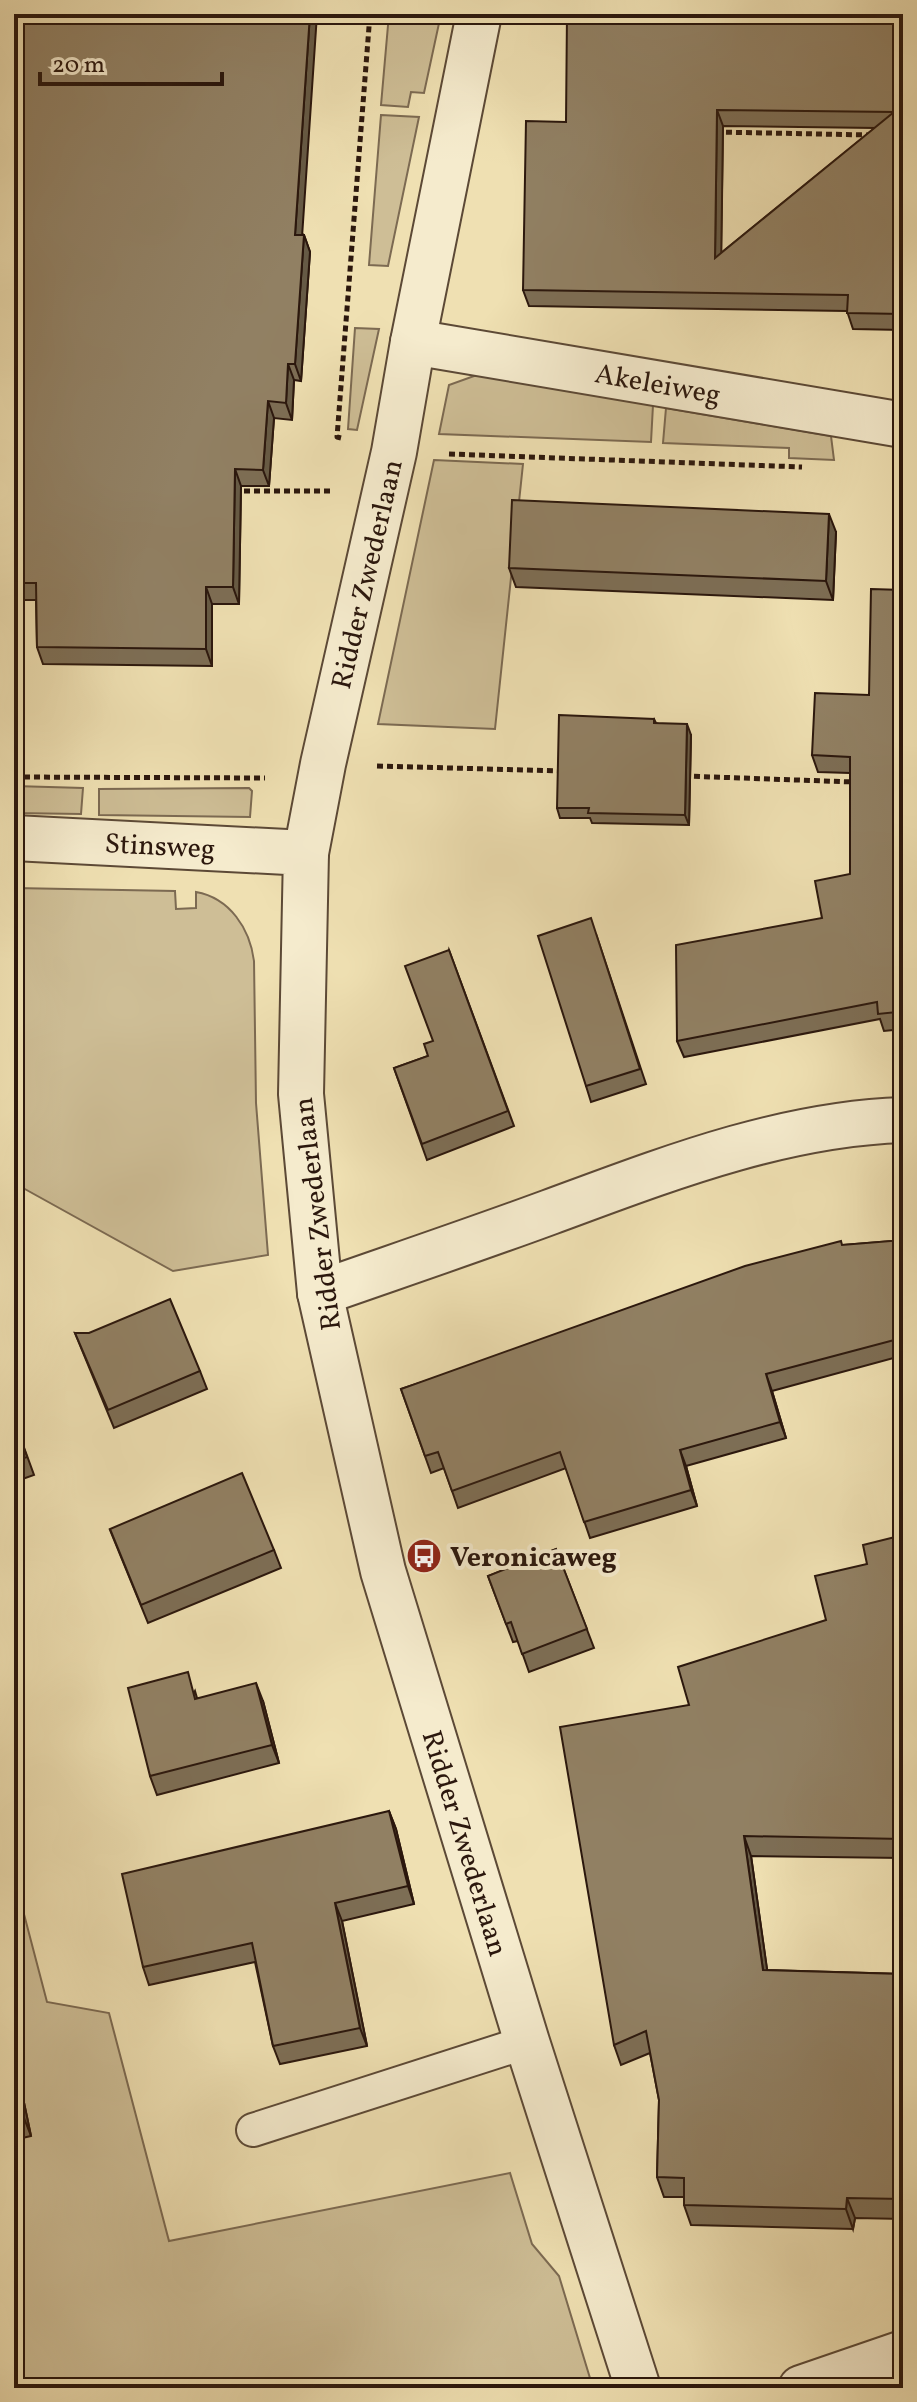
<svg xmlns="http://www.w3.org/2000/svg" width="917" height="2402" font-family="Vollkorn,serif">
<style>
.green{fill:#cebe96;stroke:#7c6a52;stroke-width:2}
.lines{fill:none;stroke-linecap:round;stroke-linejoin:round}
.service-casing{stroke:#5c4936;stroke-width:36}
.minor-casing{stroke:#5c4936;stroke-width:48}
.tertiary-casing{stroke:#5c4936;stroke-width:48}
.path{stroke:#2b170d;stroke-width:5;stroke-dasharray:6 4;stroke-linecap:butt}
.service{stroke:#f5ebcd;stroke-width:32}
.minor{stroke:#f5ebcd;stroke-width:44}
.tertiary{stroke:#f5ebcd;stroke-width:44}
.wall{fill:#7d6e55;stroke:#2b170d;stroke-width:2;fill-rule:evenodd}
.shaded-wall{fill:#665a45;stroke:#2b170d;stroke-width:2}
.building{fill:#918063;stroke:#2b170d;stroke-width:2;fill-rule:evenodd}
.labels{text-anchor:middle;stroke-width:8;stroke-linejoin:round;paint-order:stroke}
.street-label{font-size:28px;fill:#2b170d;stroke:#f5ebcd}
.poi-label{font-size:28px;font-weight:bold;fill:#2b170d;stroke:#f5ebcd;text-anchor:start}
</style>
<rect width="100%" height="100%" fill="#efe0b2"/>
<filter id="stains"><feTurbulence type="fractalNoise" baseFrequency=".0025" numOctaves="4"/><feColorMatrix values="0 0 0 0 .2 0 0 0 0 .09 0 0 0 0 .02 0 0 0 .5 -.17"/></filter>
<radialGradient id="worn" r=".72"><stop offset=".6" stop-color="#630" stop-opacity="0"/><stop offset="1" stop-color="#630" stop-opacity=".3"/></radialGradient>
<g class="green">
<path d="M389,14H441L424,93L411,92L408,107L381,105Z"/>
<path d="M381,115L419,117L388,266L369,265Z"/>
<path d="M355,328L379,329L357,430L348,429Z"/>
<path d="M474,376H488L653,405L651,442L439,434L449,385Z"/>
<path d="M666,408L831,436L834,460L789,458V448L663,443Z"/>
<path d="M434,460L523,464L495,729L378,724Z"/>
<path d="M14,786L83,788L81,814L14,813Z"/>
<path d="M249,788L252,791L250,817L99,815V789Z"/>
<path d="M14,888L175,891L176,909L196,908V892C230,898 250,929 254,961L256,1103L268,1255L173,1271L14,1183Z"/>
<path d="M14,1876L47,2002L109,2013L169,2241L510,2173L532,2244L559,2276L593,2388H14Z"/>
</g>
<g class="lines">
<defs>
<path id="service" d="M253,2130L527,2042"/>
<g id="minor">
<path d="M413,342L903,425"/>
<path d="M306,853L323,764L394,452L413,342L479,14"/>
<path d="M320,1293C397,1266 474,1240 550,1212C664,1170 780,1124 903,1120"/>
<path d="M801,2388L903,2353"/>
</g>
<path id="tertiary" d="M14,838L306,853L301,1094L320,1293L383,1571L527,2042L638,2388"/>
</defs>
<use href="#service" class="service-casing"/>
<use href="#minor" class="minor-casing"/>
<use href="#tertiary" class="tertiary-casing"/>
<g class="path">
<path d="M716,132L870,135"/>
<path d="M341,438L337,437L370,14"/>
<path d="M449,454L802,467"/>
<path d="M234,491H332"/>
<path d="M377,766L562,771"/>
<path d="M684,776L854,782"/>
<path d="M14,777L265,778"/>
</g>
<use href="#service" class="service"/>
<use href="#minor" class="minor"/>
<use href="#tertiary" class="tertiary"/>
</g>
<g class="wall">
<path d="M14,14L304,235L310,252L301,381L294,380L292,420L274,418L269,486H241L239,604H212V666L43,664L37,647L36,600H14Z"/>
<path d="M903,14V330L853,329L847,311L529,306L523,290L566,122ZM723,126L875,128L721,253Z"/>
<path d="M836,532L833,600L516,587L509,568Z"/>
<path d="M903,590V1029L884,1031L880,1019L684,1057L677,1041L822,918L850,874V773L818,772L812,755L869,695Z"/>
<path d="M654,719L656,723L691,735L689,825L592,823L590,818H560L557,808Z"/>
<path d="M596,934L646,1084L591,1102L586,1086Z"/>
<path d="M449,950L514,1126L427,1160L394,1068L428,1056L433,1041Z"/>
<path d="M903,1240L901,1356L772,1391L786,1438L686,1466L697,1506L590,1538L566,1468L458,1508L444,1468L431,1473L401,1389L843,1245Z"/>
<path d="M75,1333L200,1371L207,1389L114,1428Z"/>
<path d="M14,1420L34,1475L14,1482Z"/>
<path d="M110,1530L274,1550L281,1568L148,1623Z"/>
<path d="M903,1535V1858L751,1856L767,1970L903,1974V2219L855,2218L853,2229L691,2225L684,2205V2197H664L657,2177L659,2100L650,2053L621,2065L614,2045L689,1705L826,1620L867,1564Z"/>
<path d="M556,1549L594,1648L529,1672L518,1641L513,1642L488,1576Z"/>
<path d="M195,1691L197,1698L263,1701L279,1763L157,1795L150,1776Z"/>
<path d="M389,1811L396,1829L414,1904L342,1921L367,2046L280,2064L273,2046L255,1962L149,1985L143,1967Z"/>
<path d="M14,2055L31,2136L14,2140Z"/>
</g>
<g class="shaded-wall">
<path d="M310,14H317L301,252L295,235Z"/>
<path d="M717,110L723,126L721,274L715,258Z"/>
<path d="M304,235L310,252L301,381L295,364Z"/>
<path d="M288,364L294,380L292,420L286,403Z"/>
<path d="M268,401L274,418L269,486L263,470Z"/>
<path d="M235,469L241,486L239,604L233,587Z"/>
<path d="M829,514L836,532L833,600L826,581Z"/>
<path d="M206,587L212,604V666L206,649Z"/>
<path d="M687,724L691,735L689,825L685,815Z"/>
<path d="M766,1374L772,1391L786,1438L780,1422Z"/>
<path d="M680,1450L686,1466L697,1506L691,1490Z"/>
<path d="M256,1683L263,1701L279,1763L272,1745Z"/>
<path d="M389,1811L396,1829L414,1904L408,1886Z"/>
<path d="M744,1836L751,1856L770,1990L763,1970Z"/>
<path d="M335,1903L342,1921L367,2046L360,2028Z"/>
<path d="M14,2055L31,2136L24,2118L14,2068Z"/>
<path d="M847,2198L855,2218L853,2229L846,2209Z"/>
</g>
<g class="building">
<path d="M14,14H310L295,235H304L295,364H288L286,403L268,401L263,470L235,469L233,587H206V649L37,647L36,583H14Z"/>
<path d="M567,14H903V314L847,313L848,295L523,290L526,121L566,122ZM717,110L894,112L715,258Z"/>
<path d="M512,500L829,514L826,581L509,568Z"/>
<path d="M871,589L903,590V1017L897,1012L878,1014L877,1002L677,1041L676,945L822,918L815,881L850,874V757L812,755L815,693L869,695Z"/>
<path d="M559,715L654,719V723L687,724L685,815L588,813L589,808H557Z"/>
<path d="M591,918L640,1069L586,1086L538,936Z"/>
<path d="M449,950L508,1111L422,1144L394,1068L428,1056L424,1044L433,1041L405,966Z"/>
<path d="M903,1240V1369L898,1339L766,1374L780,1422L680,1450L691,1490L584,1522L560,1452L452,1491L438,1452L425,1456L401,1389L745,1266L841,1241L842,1245Z"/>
<path d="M170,1299L200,1371L108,1410L75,1333H89Z"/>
<path d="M14,1420L27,1457L14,1461Z"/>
<path d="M242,1473L274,1550L141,1605L110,1529Z"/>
<path d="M903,1535V1839L744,1836L763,1970L903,1974V2199L847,2198L846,2209L684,2205V2178L657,2177L659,2100L646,2031L614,2045L560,1727L689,1705L678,1667L826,1620L815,1576L867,1564L863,1545Z"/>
<path d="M556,1549L587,1629L522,1654L511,1622L506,1624L488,1576Z"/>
<path d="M188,1672L195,1699L256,1683L272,1745L150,1776L128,1688Z"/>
<path d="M389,1811L408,1886L335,1903L360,2028L273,2046L252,1943L143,1967L122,1874Z"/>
<path d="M14,2068L24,2118L14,2120Z"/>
</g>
<defs>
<symbol id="bus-disc" viewBox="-11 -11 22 22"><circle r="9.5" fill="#8f2418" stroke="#f5ebcd"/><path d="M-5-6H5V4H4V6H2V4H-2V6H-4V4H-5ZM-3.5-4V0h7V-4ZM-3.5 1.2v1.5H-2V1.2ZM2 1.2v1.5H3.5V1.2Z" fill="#fff"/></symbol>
</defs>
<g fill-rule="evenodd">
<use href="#bus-disc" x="404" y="1536" width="40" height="40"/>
</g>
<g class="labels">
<g class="street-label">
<text transform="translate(658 383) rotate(10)" y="10">Akeleiweg</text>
<text transform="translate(366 574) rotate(-77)" y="10">Ridder Zwederlaan</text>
<text transform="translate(160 845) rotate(3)" y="10">Stinsweg</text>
<text transform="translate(316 1214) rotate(-97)" y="10">Ridder Zwederlaan</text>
<text transform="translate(466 1843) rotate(73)" y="10">Ridder Zwederlaan</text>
</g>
<g class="poi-label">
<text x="450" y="1566">Veronicaweg</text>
</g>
</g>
<rect width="917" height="2402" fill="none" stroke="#efe0b2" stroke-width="48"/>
<rect x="16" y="16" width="885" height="2370" fill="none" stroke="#2b170d" stroke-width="4"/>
<rect x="24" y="24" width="869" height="2354" fill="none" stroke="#2b170d" stroke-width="2"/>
<path d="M40 72v12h182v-12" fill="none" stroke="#2b170d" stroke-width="4"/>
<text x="52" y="72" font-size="24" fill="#2b170d" stroke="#f5ebcd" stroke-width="6" paint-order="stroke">20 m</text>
<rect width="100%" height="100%" filter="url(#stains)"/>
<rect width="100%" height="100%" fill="url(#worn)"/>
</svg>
